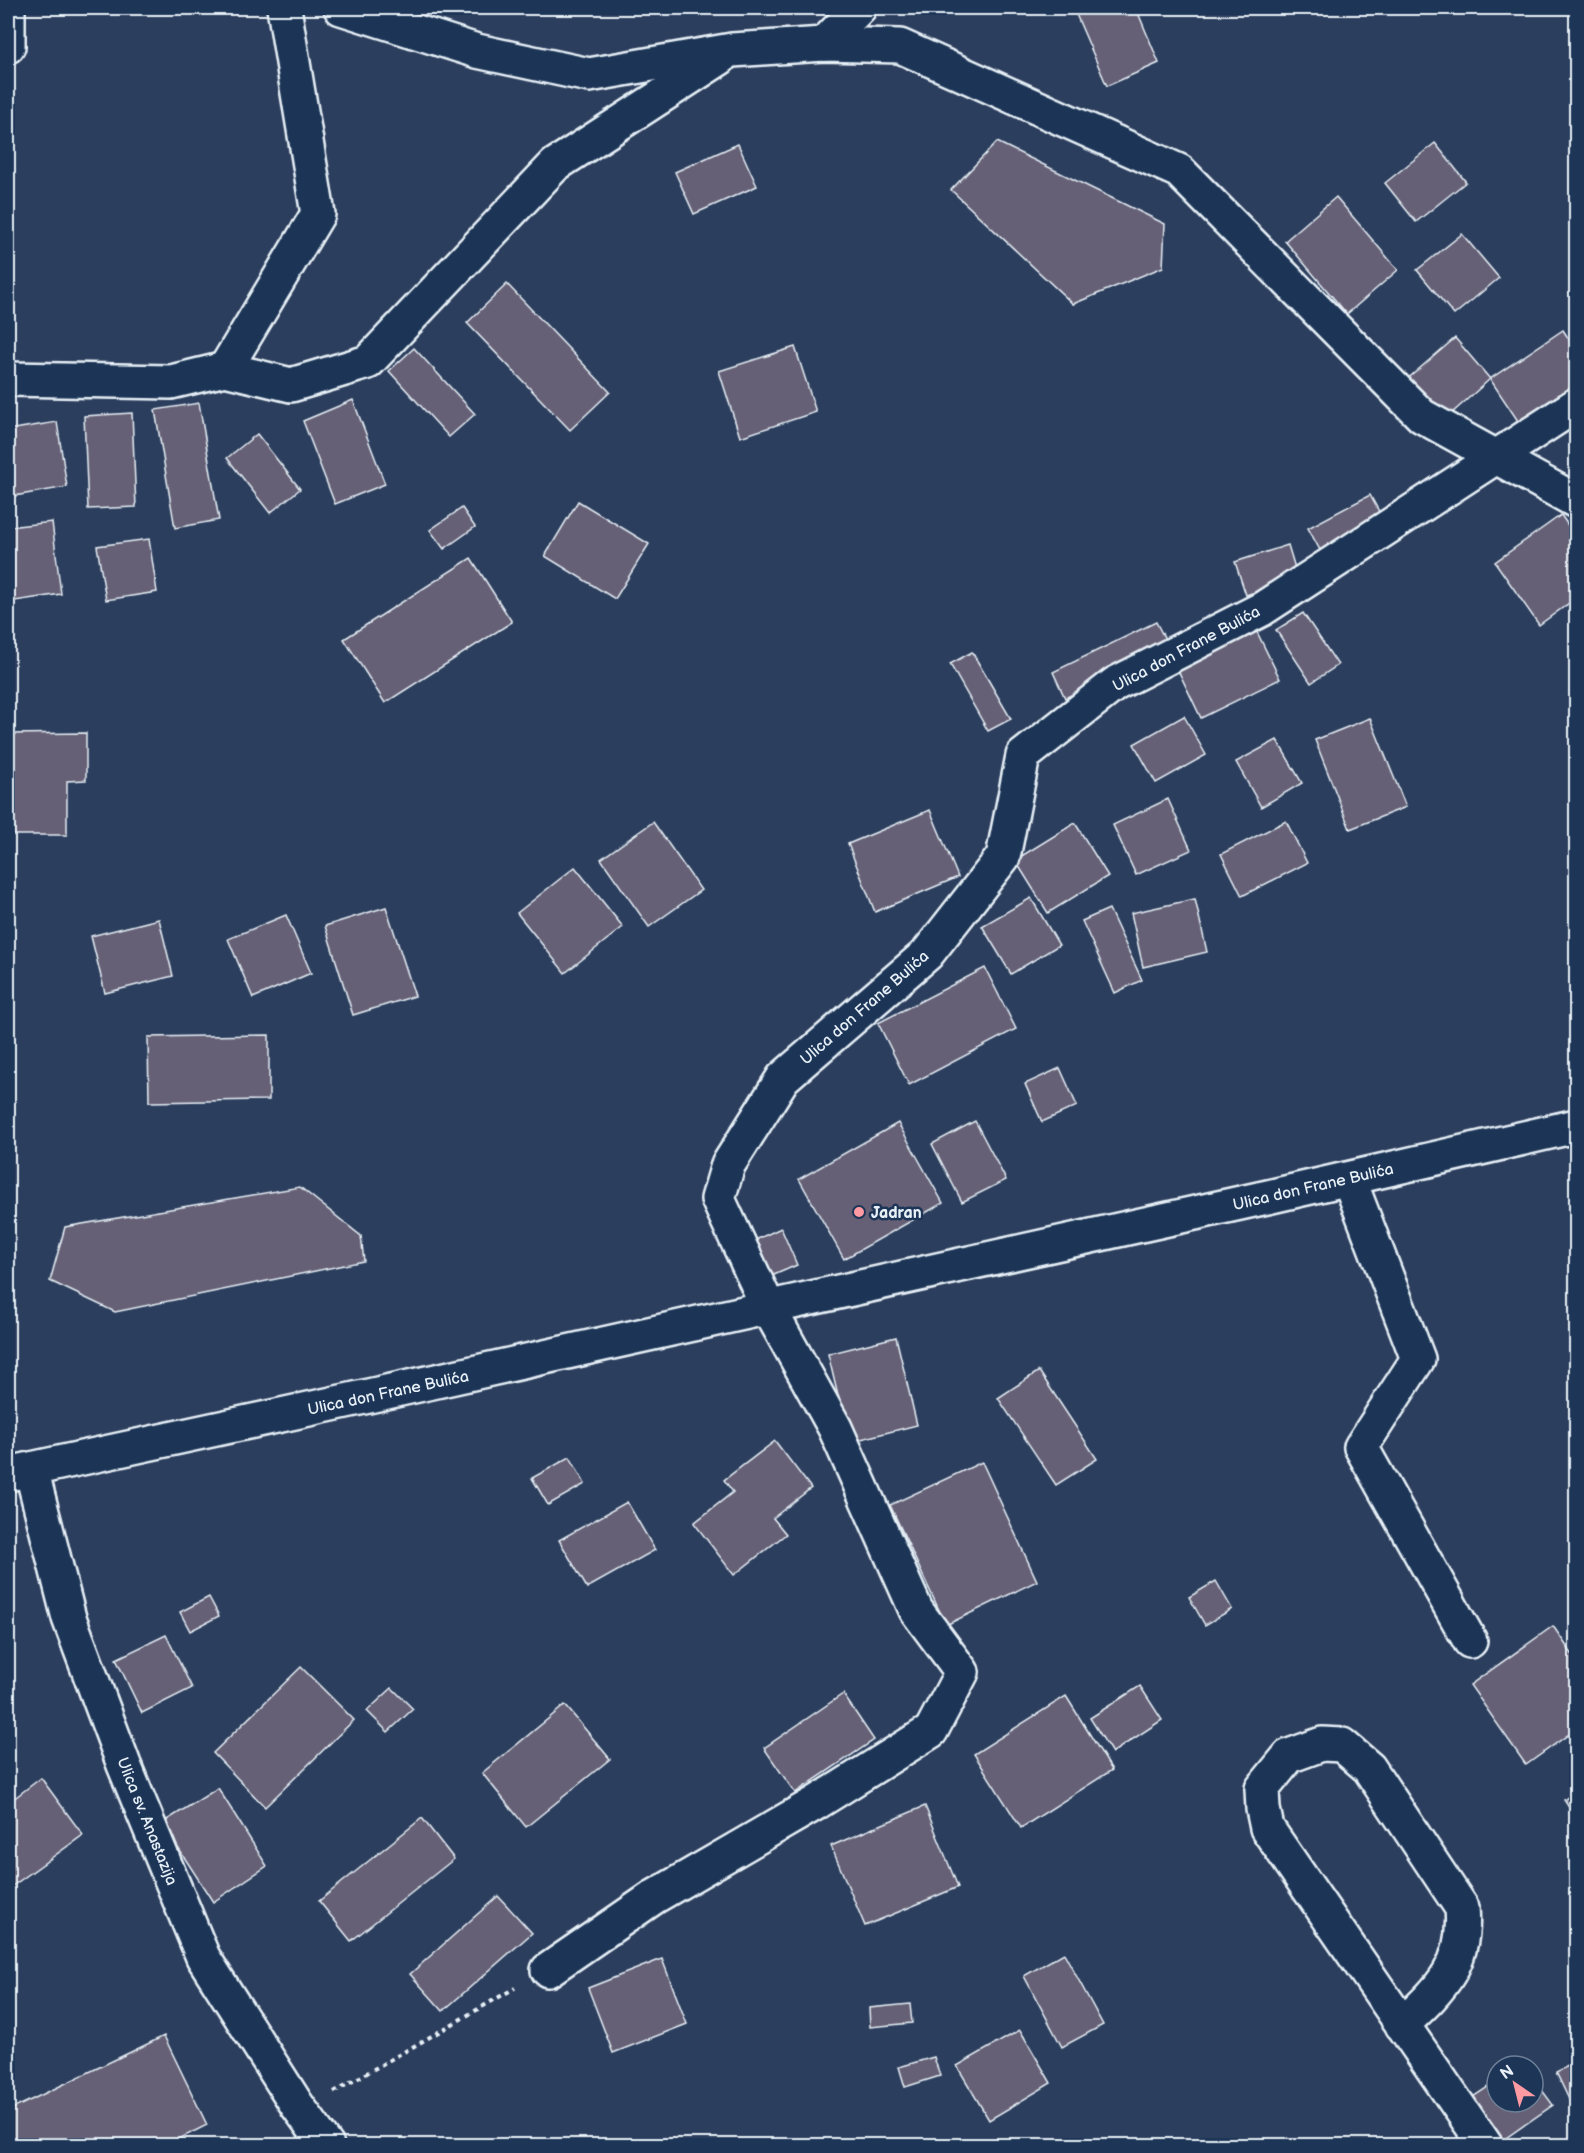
<svg xmlns="http://www.w3.org/2000/svg" width="1584" height="2153" font-family="'Balsamiq Sans',sans-serif">
<style>
.building{fill:#666176;stroke:#e8f1f8;stroke-width:1.5}
.lines{fill:none;stroke-linecap:round;stroke-linejoin:round}
.minor-casing{stroke:#e8f1f8;stroke-width:38}
.path{stroke:#e8f1f8;stroke-width:4;stroke-dasharray:4.5 4.5;stroke-linecap:butt}
.minor{stroke:#1d3557;stroke-width:33}
.poi-dot{fill:#ff9aa2;stroke:#1d3557;stroke-width:2}
.labels{text-anchor:middle;stroke-width:5;stroke-linejoin:round;paint-order:stroke}
.street-label{font-size:16px;fill:#e8f1f8;stroke:#1d3557}
.poi-label{font-size:16px;font-weight:bold;fill:#e8f1f8;stroke:#1d3557;text-anchor:start}
</style>
<rect width="100%" height="100%" fill="#2c3e5d"/>
<filter id="ink" filterUnits="userSpaceOnUse"><feTurbulence type="fractalNoise" baseFrequency=".0167" numOctaves="2"/><feDisplacementMap in="SourceGraphic" scale="12" xChannelSelector="R" yChannelSelector="G"/><feConvolveMatrix kernelMatrix="1 2 1 2 8 2 1 2 1" color-interpolation-filters="sRGB"/></filter>
<g filter="url(#ink)">
<g class="building">
<path d="M1085,8H1136L1159,63L1107,86L1075,12Z"/>
<path d="M997,142L1165,224L1163,267L1073,304L951,190Z"/>
<path d="M1435,143L1466,182L1416,222L1385,183Z"/>
<path d="M738,144L757,186L694,214L675,172Z"/>
<path d="M1336,197L1398,270L1347,314L1285,241Z"/>
<path d="M1462,234L1499,278L1454,315L1417,270Z"/>
<path d="M507,284L610,392L570,430L467,323Z"/>
<path d="M1563,330L1576,350V386L1520,424L1490,379Z"/>
<path d="M1455,338L1490,379L1441,423L1405,381Z"/>
<path d="M795,347L816,412L740,437L719,371Z"/>
<path d="M414,348L475,414L449,437L389,371Z"/>
<path d="M353,400L385,484L335,504L303,421Z"/>
<path d="M199,403L219,520L175,528L155,410Z"/>
<path d="M132,413L136,507L88,509L84,416Z"/>
<path d="M57,422L67,487L8,497V430Z"/>
<path d="M257,434L300,489L270,513L227,458Z"/>
<path d="M1370,495L1382,517L1320,550L1308,528Z"/>
<path d="M578,501L649,544L615,599L545,556Z"/>
<path d="M462,508L475,527L444,549L430,530Z"/>
<path d="M1561,515L1576,537V598L1539,625L1495,562Z"/>
<path d="M52,522L61,594L8,602V527Z"/>
<path d="M149,539L157,592L106,600L97,546Z"/>
<path d="M1288,545L1298,578L1246,595L1235,562Z"/>
<path d="M471,558L512,622L385,703L344,639Z"/>
<path d="M1303,613L1338,665L1311,683L1276,630Z"/>
<path d="M1156,622L1169,647L1065,698L1053,672Z"/>
<path d="M1256,630L1280,679L1201,718L1177,668Z"/>
<path d="M972,652L1011,719L988,731L950,664Z"/>
<path d="M1184,716L1206,755L1156,783L1134,744Z"/>
<path d="M1370,718L1406,807L1350,829L1315,740Z"/>
<path d="M86,733V780L67,781V835H8V734Z"/>
<path d="M1277,740L1302,783L1261,807L1236,762Z"/>
<path d="M1168,799L1191,850L1136,875L1113,825Z"/>
<path d="M930,810L958,877L875,912L848,844Z"/>
<path d="M1286,821L1307,863L1242,896L1221,854Z"/>
<path d="M653,822L701,890L649,927L601,859Z"/>
<path d="M1075,823L1108,876L1048,913L1015,860Z"/>
<path d="M575,867L623,927L565,973L517,913Z"/>
<path d="M1031,898L1059,945L1011,974L982,926Z"/>
<path d="M1195,899L1207,952L1143,967L1131,913Z"/>
<path d="M386,907L415,996L353,1015L325,926Z"/>
<path d="M1109,909L1142,980L1115,993L1082,921Z"/>
<path d="M286,915L311,973L253,998L228,939Z"/>
<path d="M159,919L173,976L105,993L91,936Z"/>
<path d="M985,968L1016,1029L909,1085L878,1023Z"/>
<path d="M269,1035V1100L149,1102L148,1037Z"/>
<path d="M1060,1068L1077,1106L1042,1122L1025,1084Z"/>
<path d="M975,1121L1006,1180L962,1202L932,1144Z"/>
<path d="M898,1123L943,1203L844,1259L799,1179Z"/>
<path d="M300,1187L361,1236L364,1261L115,1312L50,1281L65,1227Z"/>
<path d="M781,1228L797,1265L767,1278L751,1242Z"/>
<path d="M896,1337L917,1425L849,1442L828,1354Z"/>
<path d="M1039,1371L1097,1459L1056,1485L998,1398Z"/>
<path d="M775,1441L811,1488L773,1518L786,1534L734,1575L694,1523L733,1492L724,1480Z"/>
<path d="M570,1457L585,1484L548,1505L532,1478Z"/>
<path d="M982,1462L1037,1581L946,1625L890,1505Z"/>
<path d="M627,1502L655,1550L587,1588L559,1540Z"/>
<path d="M1216,1581L1232,1609L1205,1625L1189,1597Z"/>
<path d="M209,1597L219,1616L190,1631L180,1612Z"/>
<path d="M1553,1626L1576,1660V1729L1526,1765L1470,1685Z"/>
<path d="M166,1635L192,1688L142,1713L116,1659Z"/>
<path d="M301,1667L354,1720L265,1807L213,1753Z"/>
<path d="M1140,1686L1162,1720L1112,1753L1090,1718Z"/>
<path d="M392,1688L413,1709L388,1732L367,1711Z"/>
<path d="M843,1694L874,1740L795,1793L764,1748Z"/>
<path d="M1066,1696L1112,1770L1021,1828L974,1754Z"/>
<path d="M565,1705L610,1759L526,1827L482,1773Z"/>
<path d="M41,1778L83,1835L11,1887L8,1883V1803Z"/>
<path d="M218,1788L267,1866L213,1902L162,1823Z"/>
<path d="M1576,1791V1818L1564,1800Z"/>
<path d="M925,1806L958,1887L865,1926L831,1846Z"/>
<path d="M422,1818L454,1859L351,1941L319,1901Z"/>
<path d="M498,1896L532,1933L443,2011L410,1974Z"/>
<path d="M1064,1953L1103,2025L1062,2047L1024,1976Z"/>
<path d="M662,1959L687,2024L613,2053L588,1988Z"/>
<path d="M910,2004L912,2023L870,2027L869,2008Z"/>
<path d="M1020,2030L1051,2083L989,2120L957,2066Z"/>
<path d="M164,2036L207,2125L165,2146H15L8,2131V2111Z"/>
<path d="M934,2057L940,2076L905,2087L899,2067Z"/>
<path d="M1576,2062V2114L1556,2072Z"/>
<path d="M1533,2078L1553,2105L1503,2140L1473,2097L1497,2081V2102H1533Z"/>
</g>
<g class="lines">
<defs>
<g id="minor">
<path d="M341,8L477,51L589,75L732,50L824,44L900,46L1179,171L1422,416L1576,501"/>
<path d="M824,44L859,8"/>
<path d="M8,46V8"/>
<path d="M225,369L318,214L284,8"/>
<path d="M8,379L171,382L225,369L291,385L368,362L555,165L720,58"/>
<path d="M1349,1179L1418,1359L1361,1447L1470,1641"/>
<path d="M31,1469L69,1618L124,1765L203,1957L297,2105L327,2146"/>
<path d="M8,1474L355,1399L1272,1196L1576,1126"/>
<path d="M548,1970L654,1897L816,1803L931,1731L962,1672L916,1610L835,1428L768,1307L718,1199L728,1165L783,1078L927,954L1003,857L1023,756L1115,684L1262,609L1576,405"/>
<path d="M1402,2025C1441,1988 1467,1965 1462,1908L1369,1768L1342,1745L1322,1744L1289,1756L1262,1789L1263,1809L1267,1828L1486,2146"/>
</g>
</defs>
<use href="#minor" class="minor-casing"/>
<path class="path" d="M334,2092L515,1988"/>
<use href="#minor" class="minor"/>
</g>
</g>
<circle class="poi-dot" cx="859" cy="1212" r="6"/>
<g class="labels">
<g class="street-label">
<text transform="translate(1186 648) rotate(-28)" y="6">Ulica don Frane Bulića</text>
<text transform="translate(864 1007) rotate(-41)" y="6">Ulica don Frane Bulića</text>
<text transform="translate(1313 1186) rotate(-13)" y="6">Ulica don Frane Bulića</text>
<text transform="translate(388 1392) rotate(-12)" y="6">Ulica don Frane Bulića</text>
<text transform="translate(148 1821) rotate(68)" y="6">Ulica sv. Anastazija</text>
</g>
<g class="poi-label">
<text x="871" y="1218">Jadran</text>
</g>
</g>
<rect width="1584" height="2153" fill="none" stroke="#1d3557" stroke-width="30"/>
<rect x="15" y="15" width="1554" height="2123" fill="none" stroke="#e8f1f8" stroke-width="2" filter="url(#ink)"/>
<g transform="translate(1515 2084) rotate(325)"><circle r="28" fill="#1d3557" stroke="#6e8097" stroke-width="1.5"/>
<path d="M0-4.5L10 22L0 15L-10 22Z" fill="#ff9aa2"/>
<text y="-9" font-size="16" font-weight="bold" text-anchor="middle" fill="#e8f1f8">N</text>
</g>
</svg>
